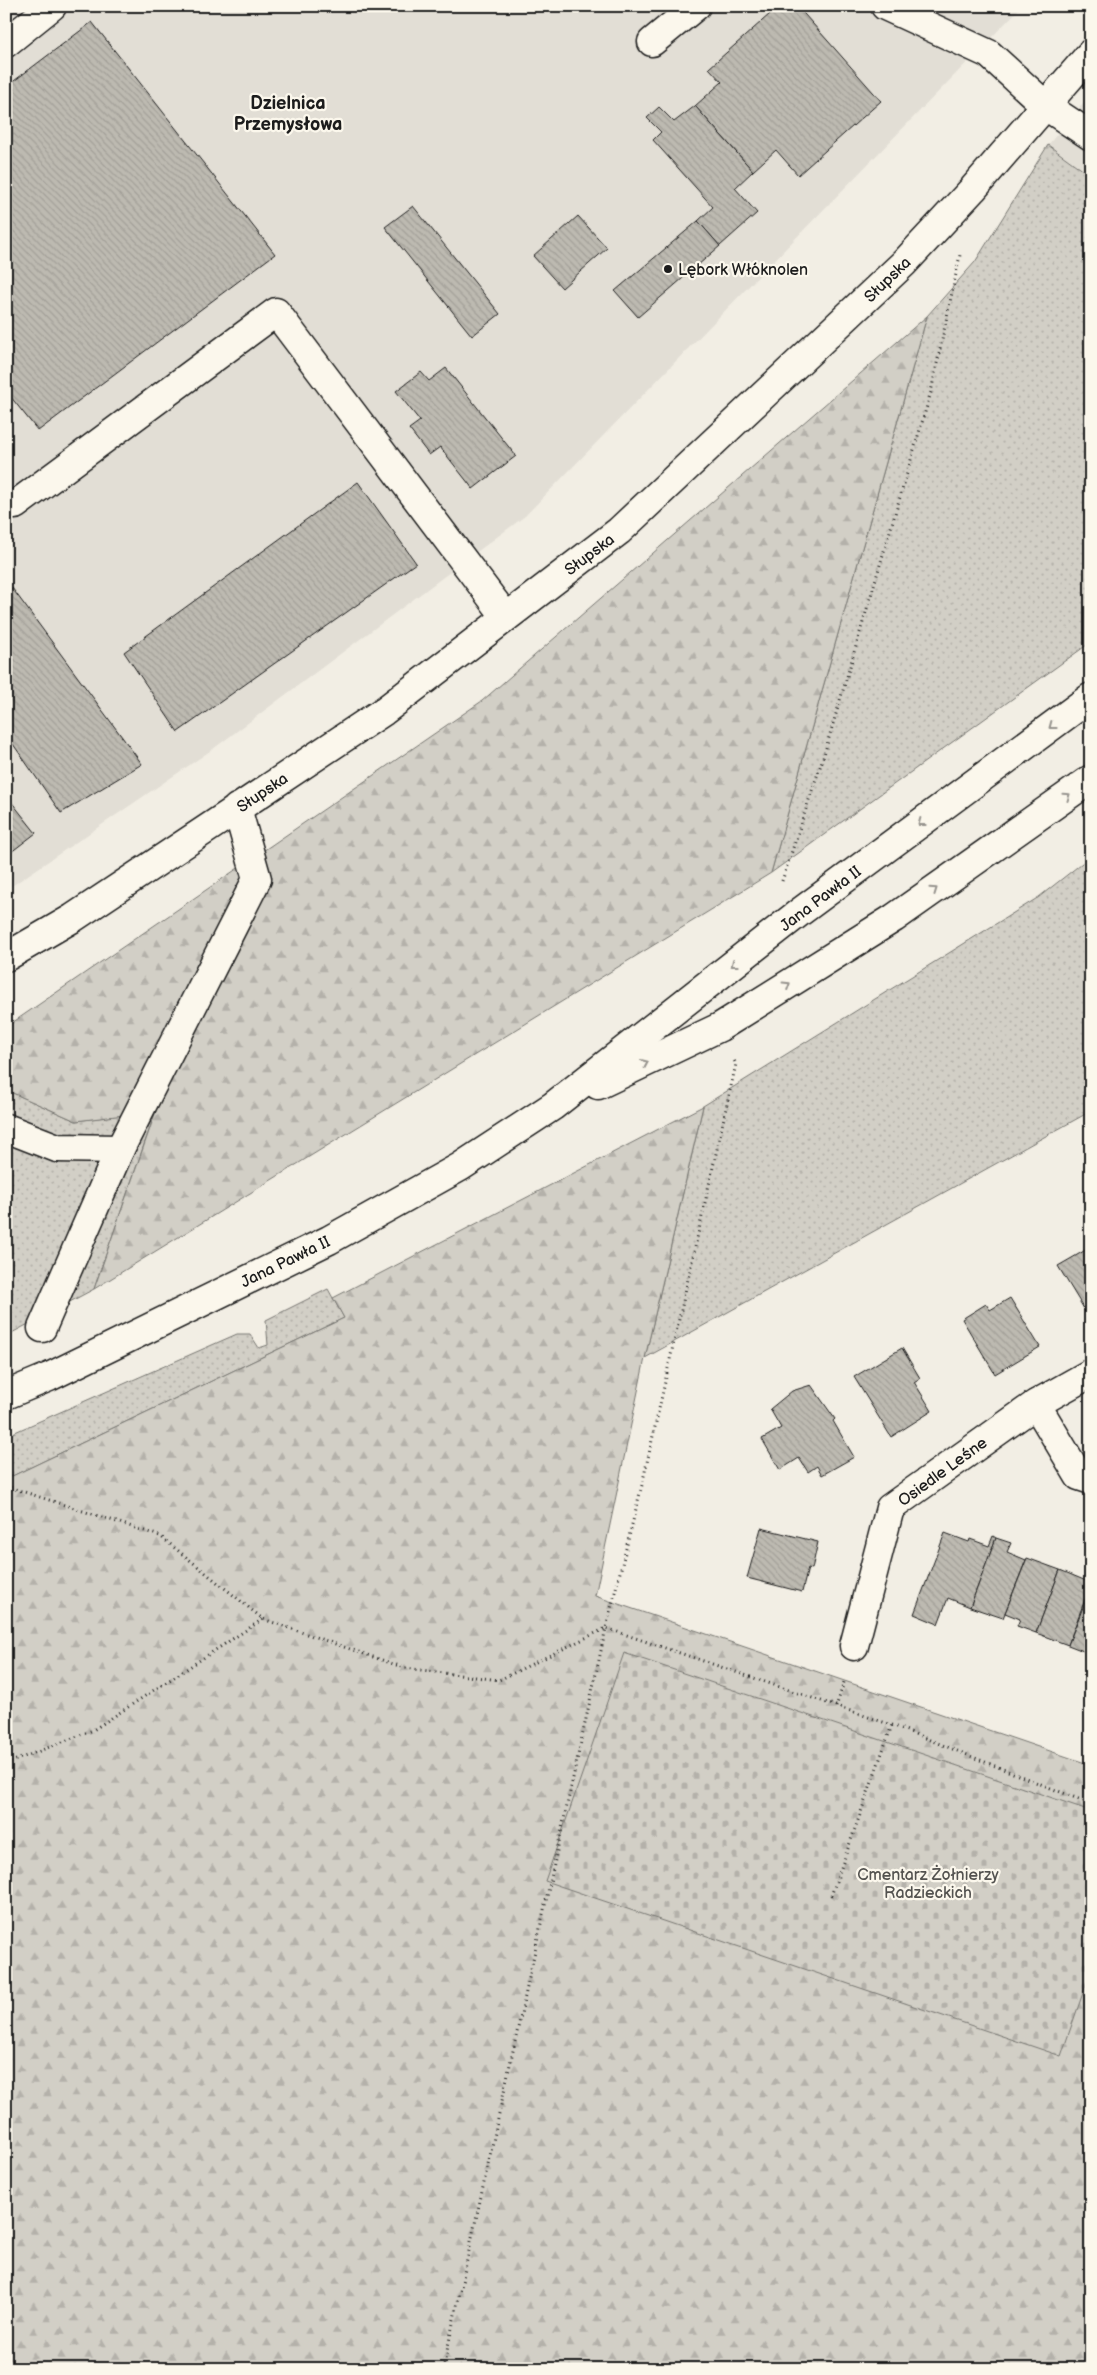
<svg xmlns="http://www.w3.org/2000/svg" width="1097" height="2375" font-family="'Balsamiq Sans',sans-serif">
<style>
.built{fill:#e2ded5}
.grass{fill:url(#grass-dots);stroke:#777671}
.forest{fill:url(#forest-firs);stroke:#777671}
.cemetery{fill:url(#cemetery-stones);stroke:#777671}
.building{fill:url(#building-back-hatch);stroke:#1c1c1c}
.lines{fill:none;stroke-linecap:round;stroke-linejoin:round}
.minor-casing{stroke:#1c1c1c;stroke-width:31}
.major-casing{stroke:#1c1c1c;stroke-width:31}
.path{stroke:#1c1c1c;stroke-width:3;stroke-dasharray:1 4;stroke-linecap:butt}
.minor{stroke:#fbf7ec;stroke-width:28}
.major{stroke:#fbf7ec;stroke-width:28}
.oneway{stroke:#97948e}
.poi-dot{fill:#1c1c1c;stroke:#fbf7ec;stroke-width:2}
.labels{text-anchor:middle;stroke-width:4.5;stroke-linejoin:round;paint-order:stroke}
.poi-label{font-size:16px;fill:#1c1c1c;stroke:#fbf7ec;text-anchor:start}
.street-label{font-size:16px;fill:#1c1c1c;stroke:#fbf7ec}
.park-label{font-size:16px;fill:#53524f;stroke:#fbf7ec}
.neighbourhood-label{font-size:18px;font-weight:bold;fill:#1c1c1c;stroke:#fbf7ec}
</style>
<defs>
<pattern id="grass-dots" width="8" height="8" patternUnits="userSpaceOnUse" patternTransform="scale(1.25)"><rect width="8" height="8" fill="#d2cfc6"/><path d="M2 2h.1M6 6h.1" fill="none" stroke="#b4b1aa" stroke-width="1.8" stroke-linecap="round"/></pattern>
<pattern id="forest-firs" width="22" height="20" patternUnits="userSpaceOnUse" patternTransform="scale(1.25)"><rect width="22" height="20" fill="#d2cfc6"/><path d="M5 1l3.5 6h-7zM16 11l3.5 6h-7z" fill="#b4b1aa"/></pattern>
<pattern id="cemetery-stones" width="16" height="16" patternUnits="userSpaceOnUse" patternTransform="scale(1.25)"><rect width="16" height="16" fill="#d2cfc6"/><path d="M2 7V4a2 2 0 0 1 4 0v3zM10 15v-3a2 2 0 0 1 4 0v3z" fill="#b4b1aa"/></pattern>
<pattern id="building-back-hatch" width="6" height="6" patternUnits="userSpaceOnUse" patternTransform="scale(1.25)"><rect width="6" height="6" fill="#bdbab1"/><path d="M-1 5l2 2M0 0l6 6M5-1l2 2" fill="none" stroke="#a29f98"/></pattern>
</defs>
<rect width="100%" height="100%" fill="#f2eee4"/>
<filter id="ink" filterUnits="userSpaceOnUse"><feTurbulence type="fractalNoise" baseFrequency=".02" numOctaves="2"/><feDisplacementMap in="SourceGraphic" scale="10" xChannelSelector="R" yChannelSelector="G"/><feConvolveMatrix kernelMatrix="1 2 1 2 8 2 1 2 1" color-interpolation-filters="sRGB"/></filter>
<g filter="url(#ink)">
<g class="built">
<path d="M6,6H1022L525,516L213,749L6,890Z"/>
<path d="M1091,94V176L1048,145Z"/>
</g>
<g class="grass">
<path d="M1048,145L1091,176V642L771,873L927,316L975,262Z"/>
<path d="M1091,856V1111L645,1358L703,1106L1039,897Z"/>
<path d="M6,1090L76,1121L156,1110L94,1289L6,1336Z"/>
<path d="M328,1289L344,1318L6,1479V1436L237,1334H250L259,1348L268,1345L266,1320Z"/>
</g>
<g class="forest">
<path d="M927,316L771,873L94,1289L156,1111L76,1121L6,1090V1027L482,701Z"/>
<path d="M703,1106L645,1358L595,1596L1091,1765V2369H6V1479L344,1318L333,1298Z"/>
</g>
<path class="cemetery" d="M624,1653L1091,1811V1970L1061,2056L545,1881Z"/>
<g class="building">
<path d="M779,6H797L881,101L798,175L776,150L753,171L695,106L722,82L709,68Z"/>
<path d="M92,22L275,254L38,431L6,391V87Z"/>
<path d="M695,106L753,171L735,188L757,213L720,246L698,221L713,207L653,140L661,132L647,118L659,107L674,122Z"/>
<path d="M413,206L500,314L472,336L385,227Z"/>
<path d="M578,216L607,248L562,288L533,256Z"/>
<path d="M698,221L720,246L638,317L615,291Z"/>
<path d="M446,368L516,456L473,489L440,447L429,455L409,429L420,421L396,391L421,372L429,381Z"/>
<path d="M358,482L416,563L178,732L124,652Z"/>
<path d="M12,588L142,764L61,813L6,734V591Z"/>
<path d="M6,795L36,833L6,856Z"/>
<path d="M1091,1247V1309L1086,1312L1058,1266Z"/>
<path d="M1010,1298L1040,1347L995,1374L962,1319L986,1304L990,1310Z"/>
<path d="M902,1348L920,1378L914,1382L932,1411L891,1437L854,1377Z"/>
<path d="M811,1385L835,1419L833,1421L854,1457L822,1475L817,1466L808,1472L799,1458L780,1470L762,1439L781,1428L770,1409L792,1391Z"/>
<path d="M761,1528L818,1542L812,1569L808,1568L802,1592L747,1578Z"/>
<path d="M945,1533L969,1542L970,1539L989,1546L993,1536L996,1538L970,1607L948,1598L938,1624L914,1614Z"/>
<path d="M996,1538L1011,1543L1007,1552L1026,1560L1003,1618L970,1607Z"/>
<path d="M1027,1558L1060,1570L1036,1633L1017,1626L1020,1619L1005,1613Z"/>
<path d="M1060,1570L1091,1583L1068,1645L1036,1633Z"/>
<path d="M1091,1587V1654L1068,1645Z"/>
</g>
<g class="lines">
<defs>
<g id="minor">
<path d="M885,6L989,54L1046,106L1091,136"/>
<path d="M652,42L696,6"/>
<path d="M6,43L52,6"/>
<path d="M15,505L276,312L506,617"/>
<path d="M6,957L73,918L384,711L619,531L904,263L973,189L1091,53"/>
<path d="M6,1128L57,1148L120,1149"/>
<path d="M42,1328L120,1149L257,879L237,808"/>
<path d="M1091,1373L1036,1404L1079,1476L1091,1480"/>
<path d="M854,1646L890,1508L1036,1404"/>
</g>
<g id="major">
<path d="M598,1085L720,1027L894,918L1091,779"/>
<path d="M6,1395L49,1377L329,1240L460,1167L553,1106L800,912L1091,697"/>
</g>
</defs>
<use href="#minor" class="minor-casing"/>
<use href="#major" class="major-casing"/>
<g class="path">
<path d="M782,881L823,758L931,392L960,255"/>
<path d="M6,1486L160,1536L263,1619L405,1668L499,1680L606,1628L892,1725L1091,1804"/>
<path d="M836,1707L845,1679"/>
<path d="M6,1764L93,1730L263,1619"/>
<path d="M831,1896L892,1725"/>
<path d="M443,2369L606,1628L642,1485L736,1064L733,1058"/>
</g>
<use href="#minor" class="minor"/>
<use href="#major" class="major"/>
</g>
<defs><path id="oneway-chevron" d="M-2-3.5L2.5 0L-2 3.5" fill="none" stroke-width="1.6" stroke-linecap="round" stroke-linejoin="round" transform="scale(1.25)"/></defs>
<g class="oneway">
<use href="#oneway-chevron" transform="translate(1052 726) rotate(143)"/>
<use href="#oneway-chevron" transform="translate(1067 796) rotate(-35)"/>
<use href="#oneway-chevron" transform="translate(921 823) rotate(143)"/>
<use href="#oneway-chevron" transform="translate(934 890) rotate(-35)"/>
<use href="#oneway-chevron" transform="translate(734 964) rotate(142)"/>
<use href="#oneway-chevron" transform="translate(787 985) rotate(-32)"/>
<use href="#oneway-chevron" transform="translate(645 1063) rotate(-25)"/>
</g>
</g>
<circle class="poi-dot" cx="668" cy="269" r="5"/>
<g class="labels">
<g class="poi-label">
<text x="678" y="275">Lębork Włóknolen</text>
</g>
<g class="street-label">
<text transform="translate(887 279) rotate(-44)" y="6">Słupska</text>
<text transform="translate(589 554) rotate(-37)" y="6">Słupska</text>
<text transform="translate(262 792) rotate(-34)" y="6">Słupska</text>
<text transform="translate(820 898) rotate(-37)" y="6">Jana Pawła II</text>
<text transform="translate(285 1261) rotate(-26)" y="6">Jana Pawła II</text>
<text transform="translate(942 1471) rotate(-36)" y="6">Osiedle Leśne</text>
</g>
<g class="park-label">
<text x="928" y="1880">Cmentarz Żołnierzy<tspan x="928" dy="18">Radzieckich</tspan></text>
</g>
<g class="neighbourhood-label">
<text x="288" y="109">Dzielnica<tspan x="288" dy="21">Przemysłowa</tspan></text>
</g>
</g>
<rect width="1097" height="2375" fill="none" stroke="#fbf7ec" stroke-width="25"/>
<rect x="12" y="12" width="1072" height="2350" fill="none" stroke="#1c1c1c" stroke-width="2" filter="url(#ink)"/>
</svg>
